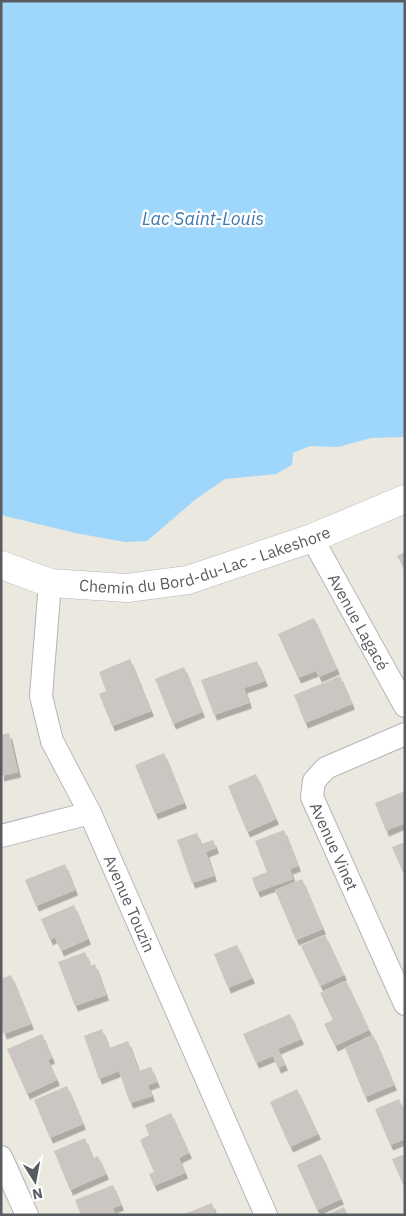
<svg xmlns="http://www.w3.org/2000/svg" width="406" height="1216" font-family="'IBM Plex Sans',sans-serif">
<style>
.water{fill:#9fd6fb}
.building{fill:#cbc6c1;filter:url(#shadow)}
.lines{fill:none;stroke-linecap:round;stroke-linejoin:round}
.minor-casing{stroke:#b2b6ba;stroke-width:24}
.tertiary-casing{stroke:#b2b6ba;stroke-width:29}
.minor{stroke:#fff;stroke-width:22}
.tertiary{stroke:#fff;stroke-width:28}
.labels{text-anchor:middle;stroke-width:5;stroke-linejoin:round;paint-order:stroke}
.street-label{font-size:16px;fill:#585c60;stroke:#fff}
.water-label{font-size:18px;font-style:italic;fill:#3f78ab;stroke:#fff}
</style>
<defs>
<filter id="shadow"><feDropShadow dx="3" dy="5.5" stdDeviation="0" flood-color="#0004"/></filter>
</defs>
<rect width="100%" height="100%" fill="#ebe8df"/>
<path class="water" d="M1,1H405V437L371,438L338,447L310,446L293,453L292,465L276,474L225,479L196,499L147,541L125,542L75,533L1,515Z"/>
<g class="building">
<path d="M405,552V571L397,556Z"/>
<path d="M314,618L337,669L319,677L316,671L298,678L278,634Z"/>
<path d="M130,659L151,711L112,726L99,694L106,691L99,672Z"/>
<path d="M257,661L265,681L244,688L249,703L214,715L201,680Z"/>
<path d="M184,667L202,712L173,724L155,679Z"/>
<path d="M340,676L352,704L305,723L294,695Z"/>
<path d="M9,733L18,772L1,776V735Z"/>
<path d="M164,753L184,803L155,814L135,765Z"/>
<path d="M256,774L276,819L247,832L228,786Z"/>
<path d="M405,791V823L386,831L375,803Z"/>
<path d="M284,830L298,866L290,869L293,879L257,892L252,878L267,872L255,841Z"/>
<path d="M197,833L201,844L213,840L216,848L206,852L214,876L192,883L177,840Z"/>
<path d="M405,842V877L392,847Z"/>
<path d="M65,864L75,890L36,906L25,880Z"/>
<path d="M302,879L323,929L296,940L275,890Z"/>
<path d="M74,905L88,939L61,951L55,937L50,940L41,919Z"/>
<path d="M325,935L344,975L320,986L301,946Z"/>
<path d="M237,945L252,978L228,988L214,954Z"/>
<path d="M85,952L91,966L95,964L106,995L75,1006L58,962Z"/>
<path d="M11,975L31,1024L4,1034L1,1026V979Z"/>
<path d="M346,981L369,1030L335,1046L324,1024L333,1020L320,993Z"/>
<path d="M290,1014L301,1039L278,1049L285,1065L278,1068L273,1056L256,1063L243,1034Z"/>
<path d="M102,1029L109,1048L128,1041L139,1071L151,1067L157,1082L148,1085L152,1096L130,1103L119,1071L99,1079L84,1036Z"/>
<path d="M42,1034L52,1058L48,1060L57,1080L27,1094L7,1049Z"/>
<path d="M373,1035L394,1085L365,1097L345,1048Z"/>
<path d="M67,1086L83,1124L50,1138L34,1100Z"/>
<path d="M297,1089L318,1134L290,1147L270,1102Z"/>
<path d="M399,1099L405,1113V1139L390,1145L375,1109Z"/>
<path d="M171,1113L189,1153L179,1158L185,1173L154,1186L149,1174L154,1172L140,1140L149,1135L145,1125Z"/>
<path d="M85,1138L93,1158L98,1156L106,1174L70,1190L54,1151Z"/>
<path d="M321,1154L341,1199L317,1210L297,1165Z"/>
<path d="M405,1154V1189L392,1159Z"/>
<path d="M113,1185L121,1205L113,1208L115,1215H81L75,1200Z"/>
<path d="M212,1203L216,1215H182Z"/>
<path d="M344,1207L348,1215H326Z"/>
</g>
<g class="lines">
<defs>
<g id="minor">
<path id="s1" d="M312,538L405,706"/>
<path id="s2" d="M50,583L41,696L52,741L90,813L266,1215"/>
<path id="s3" d="M405,734L326,768L314,781L312,797L405,1004"/>
<path d="M1,836L90,813"/>
<path d="M1,1157L27,1215"/>
</g>
<g id="tertiary">
<path id="s4" d="M1,565L50,583L127,588L188,580L312,538L405,499"/>
</g>
</defs>
<use href="#minor" class="minor-casing"/>
<use href="#tertiary" class="tertiary-casing"/>
<use href="#minor" class="minor"/>
<use href="#tertiary" class="tertiary"/>
</g>
<g class="labels">
<g class="street-label">
<text dy="6" stroke="none"><textPath href="#s4" startOffset="211">Chemin du Bord-du-Lac - Lakeshore</textPath></text>
<text dy="6" stroke="none"><textPath href="#s1" startOffset="96">Avenue Lagacé</textPath></text>
<text dy="6" stroke="none"><textPath href="#s3" startOffset="174">Avenue Vinet</textPath></text>
<text dy="6" stroke="none"><textPath href="#s2" startOffset="340">Avenue Touzin</textPath></text>
</g>
<g class="water-label">
<text x="203" y="225">Lac Saint-Louis</text>
</g>
</g>
<rect width="406" height="1216" fill="none" stroke="#585c60" stroke-width="5"/>
<g transform="translate(35 1181) rotate(169)" stroke="#ffffff" stroke-width="4" paint-order="stroke">
<path d="M0-4L9 19L0 12L-9 19Z" fill="#585c60"/>
<text y="-8" font-size="14" font-weight="bold" text-anchor="middle" fill="#585c60">N</text>
</g>
</svg>
